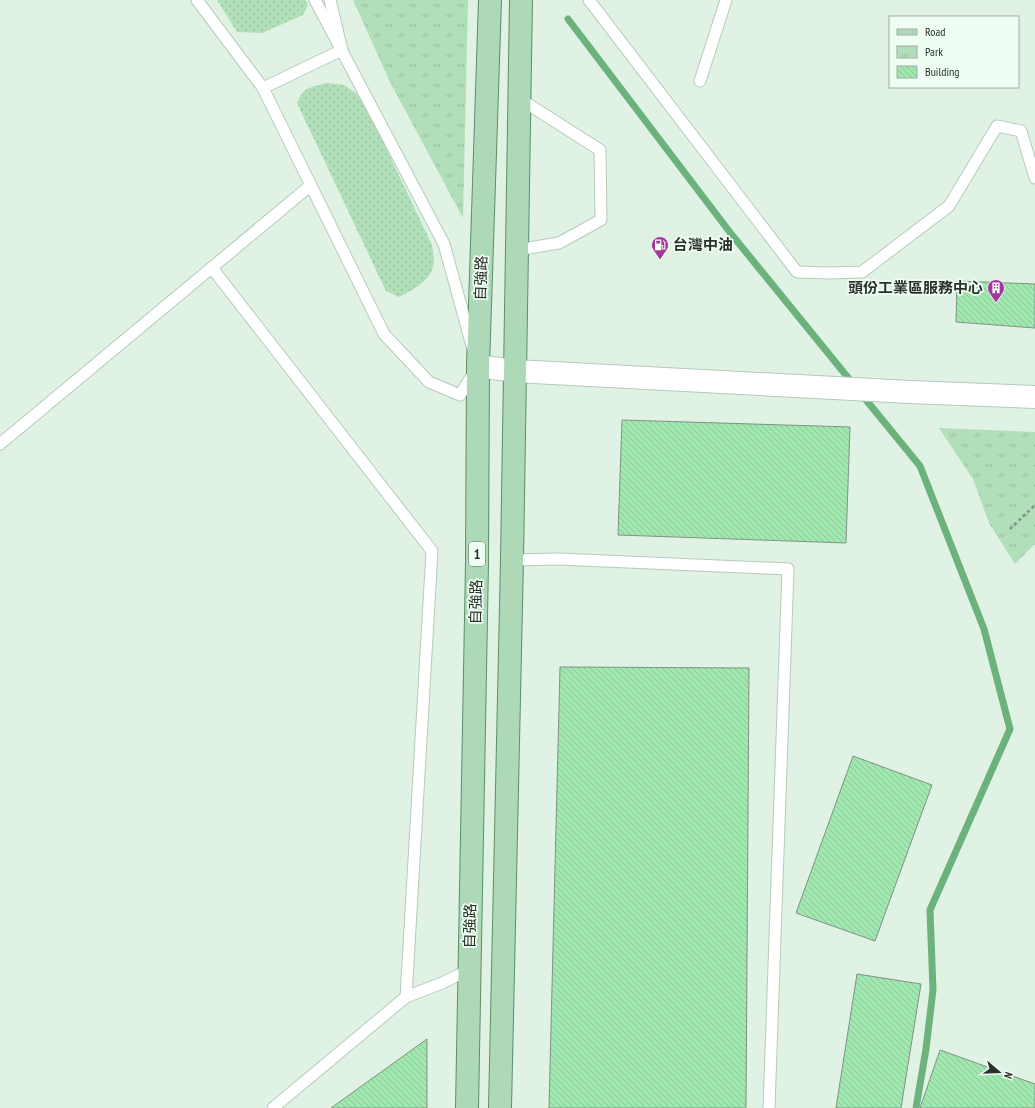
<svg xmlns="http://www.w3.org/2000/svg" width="1035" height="1108" font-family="'PT Sans Narrow','Noto Sans TC',sans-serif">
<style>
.grass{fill:url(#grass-dots)}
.park{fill:url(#park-tufts)}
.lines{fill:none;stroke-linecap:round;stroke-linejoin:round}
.stream{stroke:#6cb27d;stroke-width:7}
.building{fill:url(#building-back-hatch);stroke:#819284}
.service-casing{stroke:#b7cabb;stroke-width:13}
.minor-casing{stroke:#b7cabb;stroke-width:24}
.primary-casing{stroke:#5d8d68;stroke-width:24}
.path{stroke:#849186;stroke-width:2.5;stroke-dasharray:3 3;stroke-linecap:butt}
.service{stroke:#fff;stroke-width:11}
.minor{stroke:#fff;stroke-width:22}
.primary{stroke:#aed9b8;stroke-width:22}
.labels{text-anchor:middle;stroke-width:3.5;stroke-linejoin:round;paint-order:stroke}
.shield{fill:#effef2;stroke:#656e67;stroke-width:1}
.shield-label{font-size:14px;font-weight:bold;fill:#2a312b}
.poi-label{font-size:15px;font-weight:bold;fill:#2a312b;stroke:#effef2;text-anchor:start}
.street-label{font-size:15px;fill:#2a312b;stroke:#effef2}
</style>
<defs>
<pattern id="grass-dots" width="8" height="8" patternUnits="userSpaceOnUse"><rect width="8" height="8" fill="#b0dfb9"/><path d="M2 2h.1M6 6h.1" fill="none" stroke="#98c09f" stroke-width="1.8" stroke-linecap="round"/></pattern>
<pattern id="park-tufts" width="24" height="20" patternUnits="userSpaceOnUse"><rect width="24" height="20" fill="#b0dfb9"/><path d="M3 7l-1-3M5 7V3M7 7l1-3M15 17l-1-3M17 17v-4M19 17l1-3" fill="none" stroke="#98c09f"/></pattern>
<pattern id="building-back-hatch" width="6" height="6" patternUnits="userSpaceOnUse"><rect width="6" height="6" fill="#a0e7b0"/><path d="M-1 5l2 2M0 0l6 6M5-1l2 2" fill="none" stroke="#8ac798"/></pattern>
</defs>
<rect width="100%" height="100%" fill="#e0f2e3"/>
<g class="grass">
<path d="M217,0H305L308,5L303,15L262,33L237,32Z"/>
<path d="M327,83L344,85L356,93L368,110L432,245C433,251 435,261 433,267C429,282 411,291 399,297L386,291L297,103C304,86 310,88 327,83Z"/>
</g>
<g class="park">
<path d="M353,0H468L463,218L390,82Z"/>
<path d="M939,428L1035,432V544L1015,564L989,523L973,479Z"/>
</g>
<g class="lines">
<g class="stream">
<path d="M568,19L732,235L854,385"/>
<path d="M862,395L920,466L984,629L1010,729L930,910L933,990L926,1049L916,1108"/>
</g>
</g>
<g class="building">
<path d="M957,281L1035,284V328L956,322Z"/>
<path d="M622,420L850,427L846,543L618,535Z"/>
<path d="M560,667L749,668L746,1108H549Z"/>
<path d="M853,756L932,785L875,941L796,913Z"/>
<path d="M857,974L921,984L901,1108H836Z"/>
<path d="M427,1039V1108H331Z"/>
<path d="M940,1050L1035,1084V1108H920Z"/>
</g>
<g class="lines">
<defs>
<g id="service">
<path d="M197,0L263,88L384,334L429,382L460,395L475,371"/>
<path d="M315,0L444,244L472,346"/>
<path d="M589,0L797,272L829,273L862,272L949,206L997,126L1021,131L1035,178"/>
<path d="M700,81L726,0"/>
<path d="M263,88L342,50L330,0"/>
<path d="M517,250L559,243L601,220L600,150L520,99"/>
<path d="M212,268L432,551L406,997"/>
<path d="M0,444L311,185"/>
<path d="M512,560L559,559L788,569L769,1108"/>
<path d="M273,1108L406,997L442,983L469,970"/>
</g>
<path id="minor" d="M478,366L515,371L910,392L1035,397"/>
<g id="primary">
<path d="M467,1108L477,563L478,366L490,0"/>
<path d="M500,1108L512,560L521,0"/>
</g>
</defs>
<use href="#service" class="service-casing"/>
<use href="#minor" class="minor-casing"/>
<use href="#primary" class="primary-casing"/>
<path class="path" d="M1010,529L1035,505"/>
<use href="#service" class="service"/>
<use href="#minor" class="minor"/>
<use href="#primary" class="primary"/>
</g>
<defs>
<symbol id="fuel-pin" viewBox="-11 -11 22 30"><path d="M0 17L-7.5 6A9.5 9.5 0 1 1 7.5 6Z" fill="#a1389a" stroke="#effef2"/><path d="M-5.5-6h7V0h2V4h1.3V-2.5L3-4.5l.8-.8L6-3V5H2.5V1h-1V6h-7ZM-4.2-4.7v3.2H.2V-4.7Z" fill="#fff"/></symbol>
<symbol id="building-pin" viewBox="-11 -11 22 30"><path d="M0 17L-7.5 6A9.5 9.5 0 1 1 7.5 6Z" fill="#a1389a" stroke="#effef2"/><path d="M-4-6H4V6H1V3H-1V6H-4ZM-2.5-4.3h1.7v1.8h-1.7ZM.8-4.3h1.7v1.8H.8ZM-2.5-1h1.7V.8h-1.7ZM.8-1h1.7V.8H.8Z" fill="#fff"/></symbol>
</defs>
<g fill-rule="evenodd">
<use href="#fuel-pin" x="650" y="235" width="20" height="27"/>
<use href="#building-pin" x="986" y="278" width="20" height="27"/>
</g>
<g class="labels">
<rect class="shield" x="469" y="542" width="16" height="24" rx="3"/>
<g class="shield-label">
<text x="477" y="559">1</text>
</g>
<g class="poi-label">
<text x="673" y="250">台灣中油</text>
<text x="983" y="293" text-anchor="end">頭份工業區服務中心</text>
</g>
<g class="street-label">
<text transform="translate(481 278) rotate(-88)" y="5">自強路</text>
<text transform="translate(476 602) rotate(-89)" y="5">自強路</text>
<text transform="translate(470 926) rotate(-89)" y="5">自強路</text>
</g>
</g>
<rect x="889" y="16" width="130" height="72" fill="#effef2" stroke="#a0aca2"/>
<rect x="897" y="29" width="20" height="6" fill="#aed9b8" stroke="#a0aca2"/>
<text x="925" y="36" font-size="12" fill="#2a312b">Road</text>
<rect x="897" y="46" width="20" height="12" fill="url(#park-tufts)" stroke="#a0aca2"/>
<text x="925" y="56" font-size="12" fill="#2a312b">Park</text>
<rect x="897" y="66" width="20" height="12" fill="url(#building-back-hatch)" stroke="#a0aca2"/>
<text x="925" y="76" font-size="12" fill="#2a312b">Building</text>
<g transform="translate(999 1072) rotate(109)" stroke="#effef2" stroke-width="3" paint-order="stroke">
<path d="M0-3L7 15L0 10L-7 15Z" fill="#2a312b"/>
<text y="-6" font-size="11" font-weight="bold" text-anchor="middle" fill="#2a312b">N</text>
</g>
</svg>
